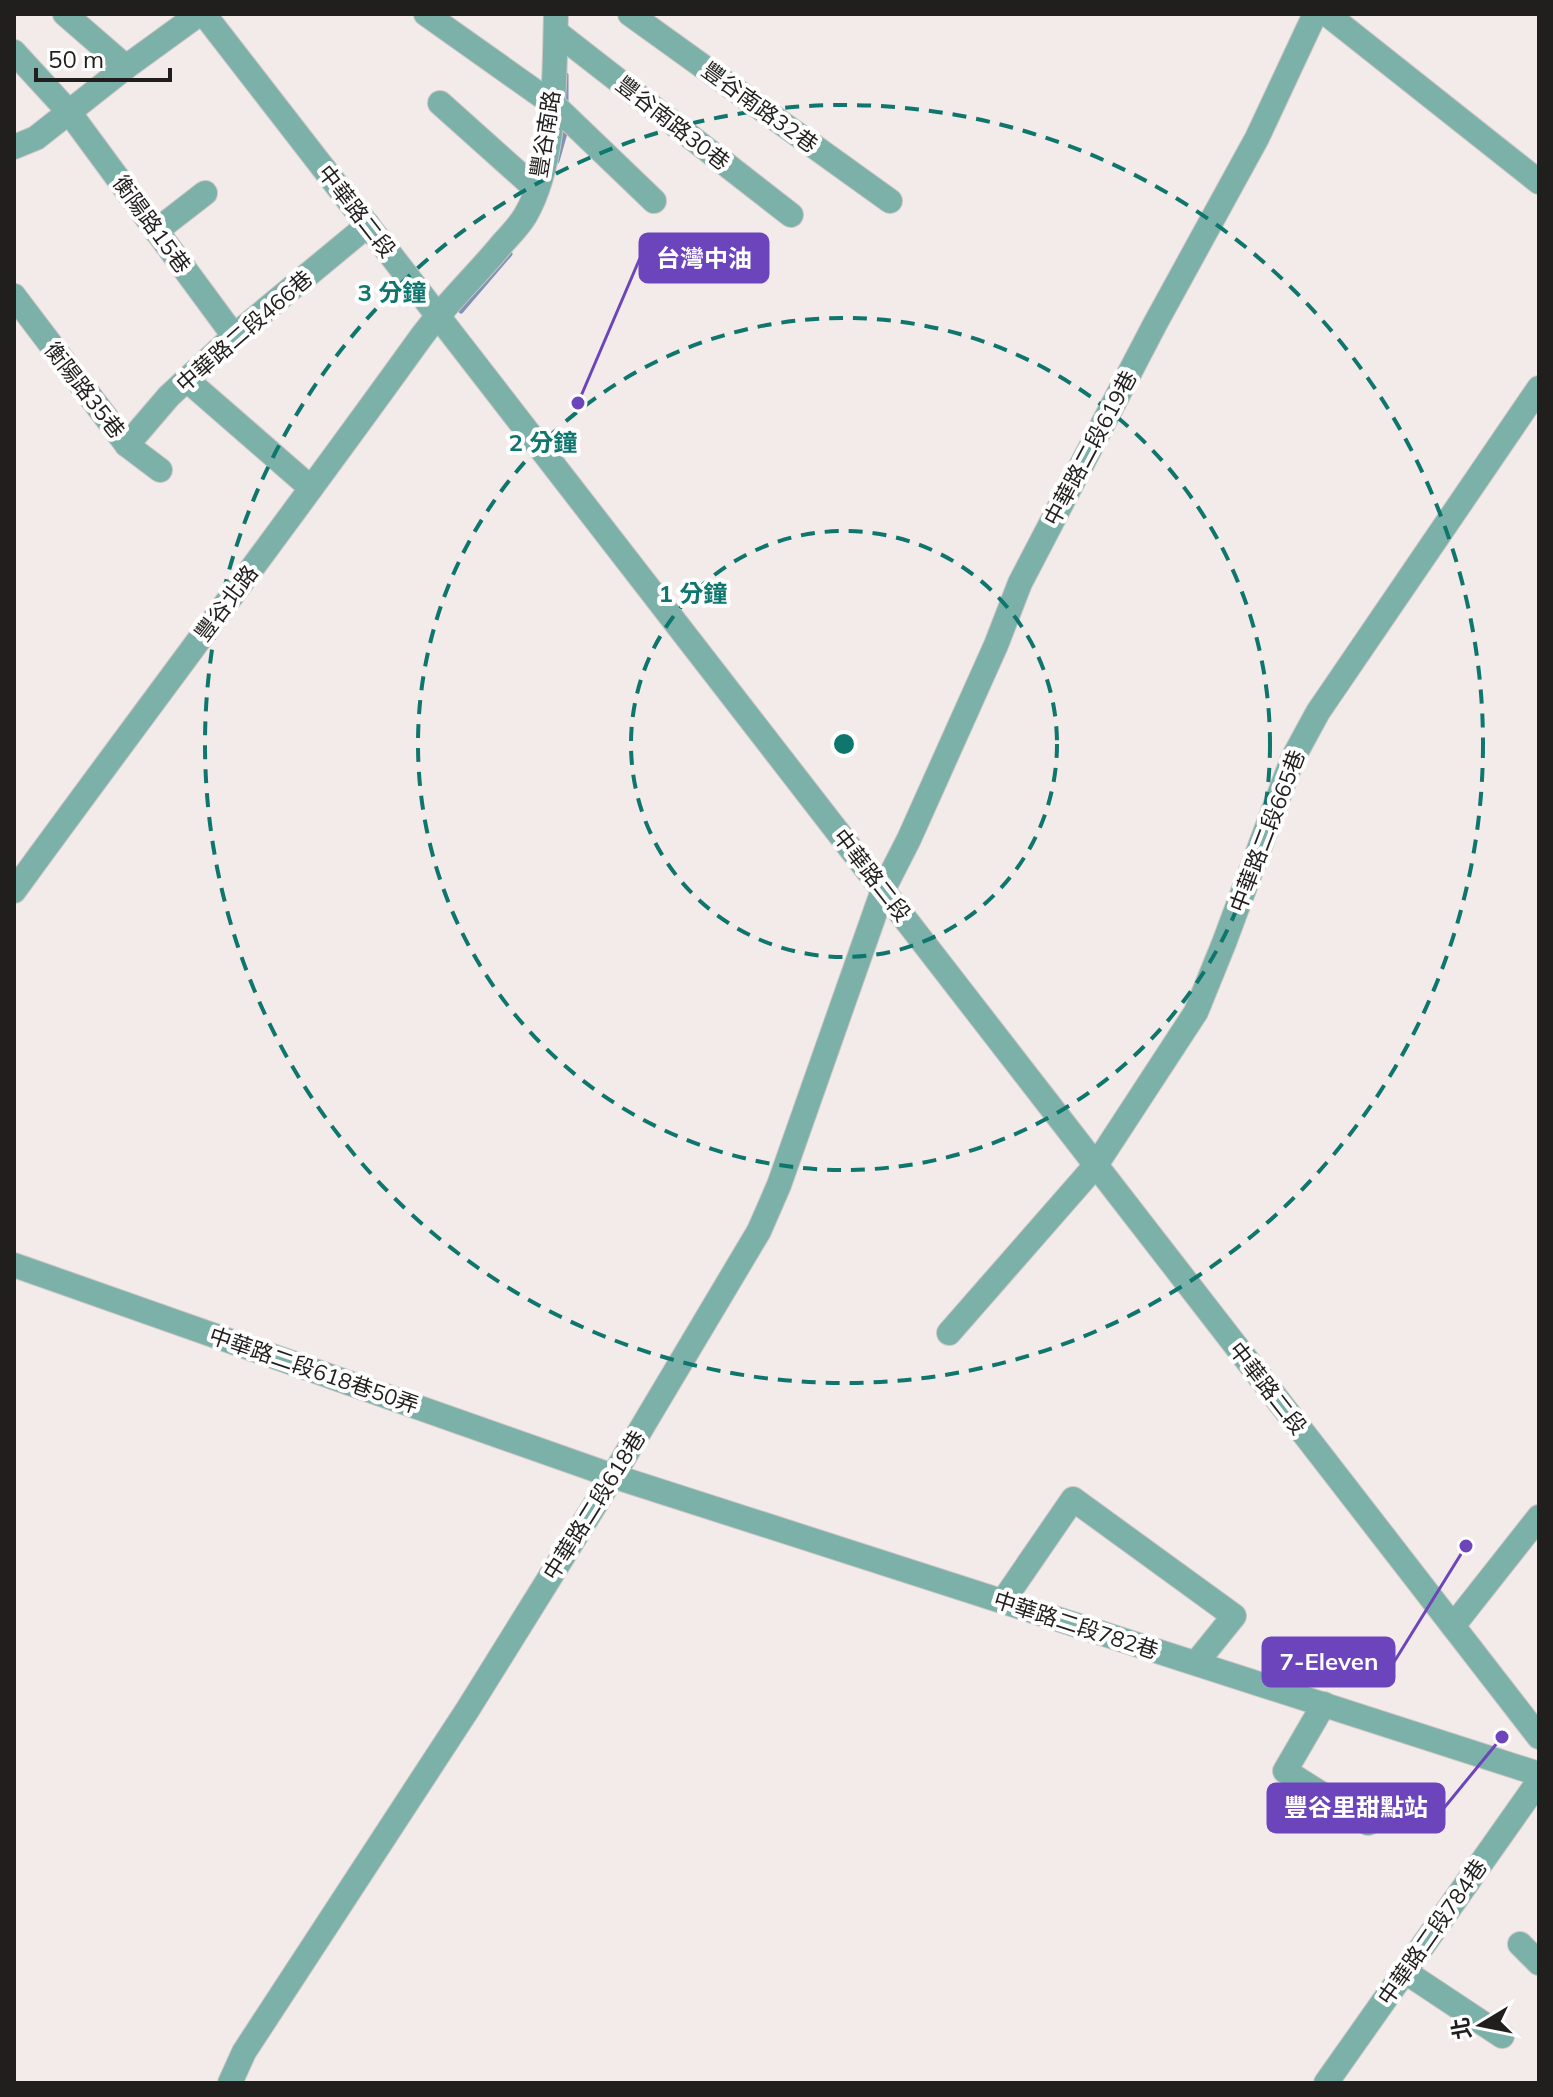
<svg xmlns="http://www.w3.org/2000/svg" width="1553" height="2097" font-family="Mulish,'Noto Sans TC',sans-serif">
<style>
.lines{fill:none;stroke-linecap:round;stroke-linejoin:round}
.stream{stroke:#8293b6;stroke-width:5}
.minor-casing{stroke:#ccc6c4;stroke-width:26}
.minor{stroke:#7bb1a9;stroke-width:24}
.ring{fill:none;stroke:#0f766e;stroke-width:4;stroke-dasharray:14 10}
.labels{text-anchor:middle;stroke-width:8;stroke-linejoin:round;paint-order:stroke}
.street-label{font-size:22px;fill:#211f1e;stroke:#fff}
.centre{fill:#0f766e;stroke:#fff;stroke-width:4}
.ring-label{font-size:24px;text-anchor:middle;font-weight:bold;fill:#0f766e;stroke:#fff;stroke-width:8;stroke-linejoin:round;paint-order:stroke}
.leader{fill:none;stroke:#6c45bd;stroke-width:3}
.callout-dot{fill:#6c45bd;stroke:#fff;stroke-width:3}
.callout{fill:#6c45bd;stroke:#6c45bd;stroke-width:3}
.callout-label{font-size:24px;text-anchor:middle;font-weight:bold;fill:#fff}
</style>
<rect width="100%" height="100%" fill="#f2ebe9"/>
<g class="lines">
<g class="stream">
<path d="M566,105V75"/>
<path d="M557,161L565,133"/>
<path d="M461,311L510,254"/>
</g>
<defs>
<g id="minor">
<path d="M65,14L126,67"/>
<path d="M204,14L1539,1737"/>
<path d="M426,14L553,104L654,201"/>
<path d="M630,14L890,201"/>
<path d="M1327,14L1539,182"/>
<path d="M556,32L791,215"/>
<path d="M14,52L69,112L234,336"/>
<path d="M440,103L536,189"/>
<path d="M14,147L36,138L126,67L199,14"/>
<path d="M156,231L205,193"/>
<path d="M14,296L127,445L160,470"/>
<path d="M187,380L311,488"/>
<path d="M127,445L169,396L234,336L368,225"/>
<path d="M14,891C148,707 286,525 419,340C444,305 475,277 502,244C510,235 519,226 525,216C557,162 554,75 556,14"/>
<path d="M14,1265L613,1476L1539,1774"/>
<path d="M949,1333L1096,1165L1196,1012L1224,943L1293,758L1318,712L1539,388"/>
<path d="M1003,1601L1073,1499L1234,1616L1196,1663"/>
<path d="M1453,1626L1539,1517"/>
<path d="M1324,1704L1285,1771L1368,1823"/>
<path d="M1520,1944L1539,1963"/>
<path d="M1404,1971L1502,2036"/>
<path d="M230,2083L244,2052L468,1709L613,1476L759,1231L779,1185L883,890L909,839L996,645L1020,583L1155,324L1257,138L1315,14"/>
<path d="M1326,2083L1539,1781"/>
</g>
</defs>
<use href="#minor" class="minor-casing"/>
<use href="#minor" class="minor"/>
</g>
<g class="ring">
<circle cx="844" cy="744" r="213"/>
<circle cx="844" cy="744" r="426"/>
<circle cx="844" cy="744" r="639"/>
</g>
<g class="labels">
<g class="street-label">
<text transform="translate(760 107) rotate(36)" y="8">豐谷南路32巷</text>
<text transform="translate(673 123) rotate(38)" y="8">豐谷南路30巷</text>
<text transform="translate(545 134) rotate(-81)" y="8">豐谷南路</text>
<text transform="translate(357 211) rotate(52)" y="8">中華路二段</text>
<text transform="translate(152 224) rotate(54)" y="8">衡陽路15巷</text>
<text transform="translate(244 331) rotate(-41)" y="8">中華路二段466巷</text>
<text transform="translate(85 390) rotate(52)" y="8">衡陽路35巷</text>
<text transform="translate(1090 448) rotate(-62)" y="8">中華路二段619巷</text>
<text transform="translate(226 603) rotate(-53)" y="8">豐谷北路</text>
<text transform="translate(1267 831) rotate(-69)" y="8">中華路二段665巷</text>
<text transform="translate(872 875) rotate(52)" y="8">中華路二段</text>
<text transform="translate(314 1370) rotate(19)" y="8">中華路二段618巷50弄</text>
<text transform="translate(1268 1388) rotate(52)" y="8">中華路二段</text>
<text transform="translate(594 1505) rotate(-58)" y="8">中華路二段618巷</text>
<text transform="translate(1076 1625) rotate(18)" y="8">中華路二段782巷</text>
<text transform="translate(1432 1932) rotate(-55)" y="8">中華路二段784巷</text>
</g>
</g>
<circle cx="844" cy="744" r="12" class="centre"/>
<g class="ring-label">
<text x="392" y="301">3 分鐘</text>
<text x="543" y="451">2 分鐘</text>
<text x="693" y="602">1 分鐘</text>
</g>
<path class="leader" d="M578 403L640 258M1466 1546L1394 1662M1502 1737L1444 1808"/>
<g class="callout-dot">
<circle cx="578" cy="403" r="8"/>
<circle cx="1466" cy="1546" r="8"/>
<circle cx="1502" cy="1737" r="8"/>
</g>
<g class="callout">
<rect x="640" y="234" width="128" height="48" rx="8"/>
<rect x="1263" y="1638" width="131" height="48" rx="8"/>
<rect x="1268" y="1784" width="176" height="48" rx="8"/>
</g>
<g class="callout-label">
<text x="704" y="267">台灣中油</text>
<text x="1329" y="1670">7-Eleven</text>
<text x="1356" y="1816">豐谷里甜點站</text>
</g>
<rect width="1553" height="2097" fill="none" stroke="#211f1e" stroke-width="32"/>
<g transform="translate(1481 2025) rotate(260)" stroke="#ffffff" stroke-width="6" paint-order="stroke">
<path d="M0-6L14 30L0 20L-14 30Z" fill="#211f1e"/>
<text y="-12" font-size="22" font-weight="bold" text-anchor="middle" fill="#211f1e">北</text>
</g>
<path d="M36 68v12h134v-12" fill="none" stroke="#211f1e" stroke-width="4"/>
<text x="48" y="68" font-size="24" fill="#211f1e" stroke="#ffffff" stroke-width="6" paint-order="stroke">50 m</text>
</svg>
